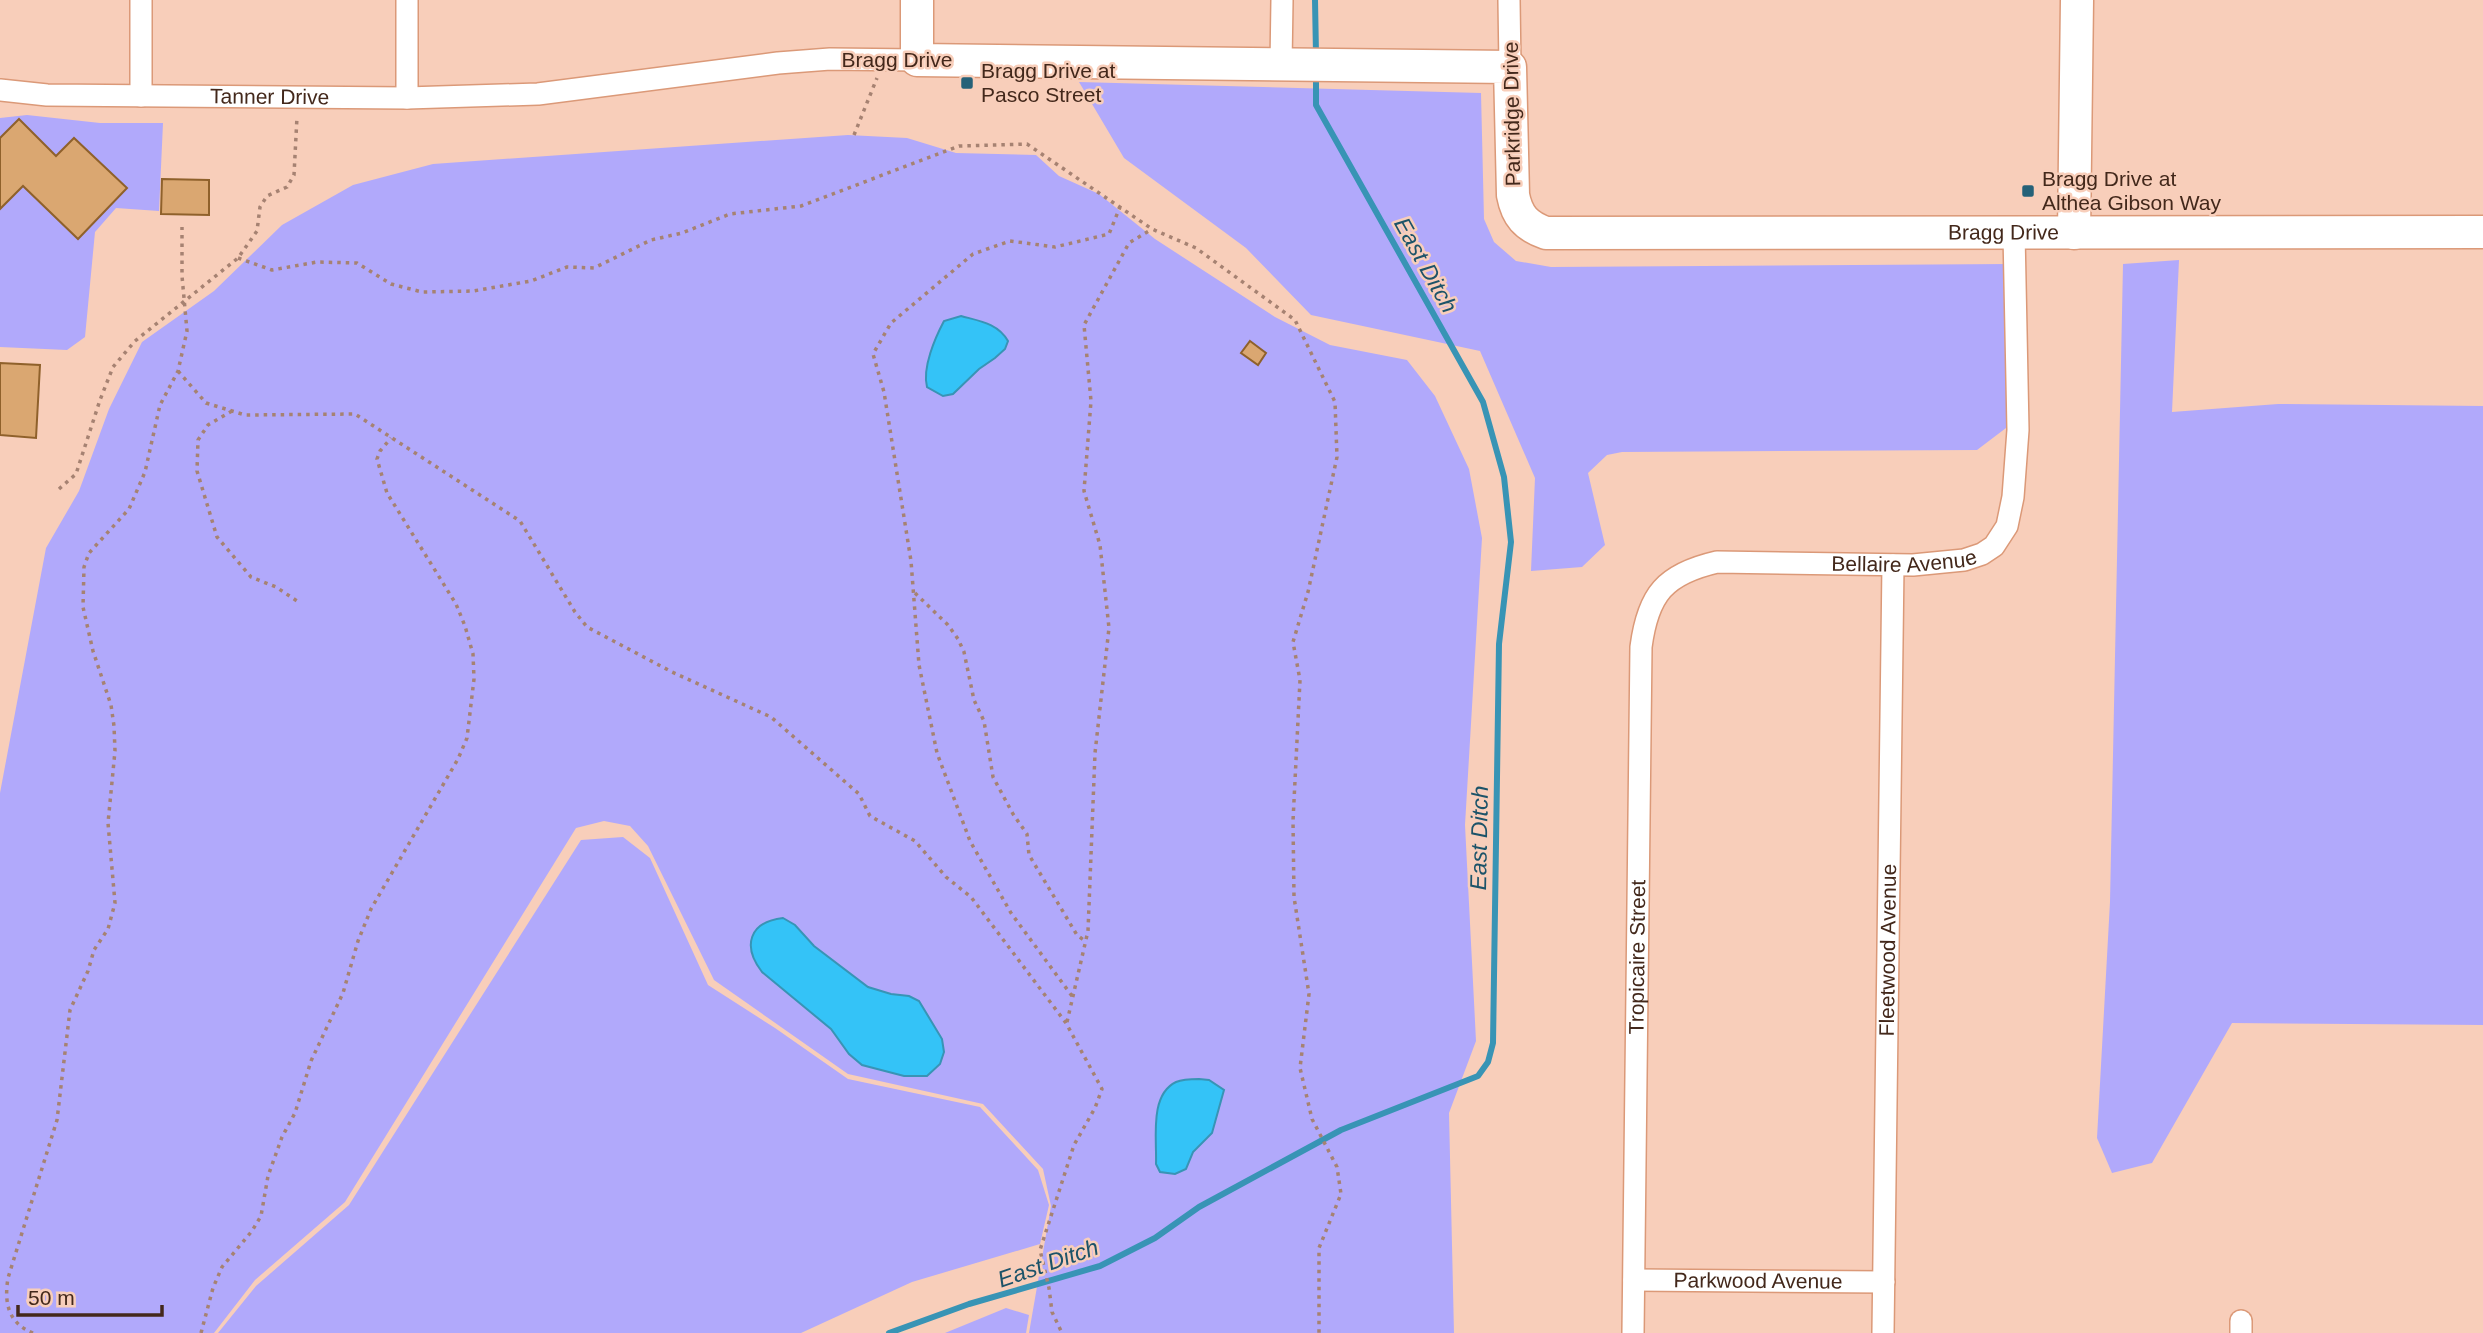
<svg xmlns="http://www.w3.org/2000/svg" width="2483" height="1333" font-family="Helvetica,sans-serif">
<style>
.green{fill:#b1a9fb}
.water{fill:#34c3f7;stroke:#3894b5;stroke-width:2}
.lines{fill:none;stroke-linecap:round;stroke-linejoin:round}
.stream{stroke:#3894b5;stroke-width:6}
.building{fill:#daa771;stroke:#8f612b;stroke-width:2}
.street-casing{stroke:#db9978;stroke-width:24}
.secondary-casing{stroke:#db9978;stroke-width:35}
.path{stroke:#a68272;stroke-width:3.5;stroke-dasharray:3.5 5;stroke-linecap:butt}
.street{stroke:#fff;stroke-width:21}
.secondary{stroke:#fff;stroke-width:32}
.poi-dot{fill:#256178;stroke:#f8ceba;stroke-width:2.5}
.labels{text-anchor:middle;stroke-width:5;stroke-linejoin:round;paint-order:stroke}
.street-label{font-size:21px;fill:#43281b;stroke:#f8ceba}
.poi-label{font-size:21px;fill:#43281b;stroke:#f8ceba;text-anchor:start}
.water-label{font-size:23px;font-style:italic;fill:#1c5369;stroke:#f8ceba}
</style>
<rect width="100%" height="100%" fill="#f8ceba"/>
<g class="green">
<path d="M1079,82L1481,93L1484,219L1494,242L1516,261L1551,267L2009,264L2006,428L1977,450L1622,452L1607,455L1588,473L1605,545L1582,567L1531,571L1535,478L1480,351L1311,315L1246,248L1124,158Z"/>
<path d="M27,115L100,123H163L159,211L116,208L95,232L85,337L67,350L0,347V118Z"/>
<path d="M848,135L907,138L956,153L1036,155L1059,176L1099,194L1155,239L1275,317L1330,345L1407,360L1435,396L1469,469L1482,538L1465,825L1476,1041L1449,1113L1454,1333H1029L1051,1206L1043,1169L983,1104L848,1074L714,980L648,846L630,826L604,821L576,828L345,1202L255,1280L214,1333H0V793L46,548L79,491L109,409L142,342L214,291L282,225L353,185L433,164Z"/>
<path d="M2179,260L2172,412L2278,404L2483,406V1025L2232,1023L2152,1163L2112,1173L2097,1138L2110,902L2123,264Z"/>
<path d="M623,837L650,858L708,985L775,1028L848,1079L980,1107L1038,1170L1049,1205L1040,1244L912,1282L801,1333H218L256,1286L349,1205L581,840Z"/>
<path d="M1006,1308L1029,1315L1026,1333H945Z"/>
</g>
<g class="water">
<path d="M961,316C979,321 998,323 1008,341L1005,349L995,358L979,369L953,394L943,396L927,387C922,368 935,338 944,321Z"/>
<path d="M783,918L795,925L814,946L868,987L891,994L909,996L919,1001L942,1039L944,1052L940,1064L927,1076H904L862,1065L849,1054L831,1029L762,972C742,946 749,922 783,918Z"/>
<path d="M1199,1079L1209,1080L1224,1090L1212,1133L1193,1152L1186,1169L1175,1174L1160,1172L1156,1164C1157,1139 1149,1095 1176,1082C1183,1079 1192,1079 1199,1079Z"/>
</g>
<g class="lines">
<g class="stream">
<path d="M1315,0L1316,54"/>
<path d="M889,1333L969,1304L1100,1266L1155,1238L1199,1207L1341,1130L1478,1076L1488,1062L1493,1043L1499,644L1511,542L1504,477L1483,402L1316,105V72"/>
</g>
</g>
<g class="building">
<path d="M19,119L56,156L74,138L127,188L78,239L23,186L0,209V138Z"/>
<path d="M162,179L209,180V215L161,214Z"/>
<path d="M1250,341L1266,353L1258,365L1241,353Z"/>
<path d="M0,363L40,365L36,438L0,435Z"/>
</g>
<g class="lines">
<defs>
<g id="street">
<path d="M141,0V96"/>
<path d="M407,0V98"/>
<path d="M1509,0L1510,67"/>
<path d="M1281,64L1282,0"/>
<path id="s1" d="M0,90L47,95L407,98L538,94L778,63L830,59L917,60"/>
<path id="s2" d="M1634,1280L1884,1282"/>
<path id="s3" d="M1633,1333L1641,647C1648,594 1665,574 1717,562L1913,565L1964,560L1982,554L1994,546L2007,526L2013,497L2018,430L2014,233"/>
<path id="s4" d="M1883,1333L1893,565"/>
<path d="M2241,1333V1321"/>
</g>
<g id="secondary">
<path id="s5" d="M917,0V60L1510,67L1513,195C1517,216 1526,226 1546,233L2483,232"/>
<path d="M2074,233L2077,0"/>
</g>
</defs>
<use href="#street" class="street-casing"/>
<use href="#secondary" class="secondary-casing"/>
<g class="path">
<path d="M854,135L877,78"/>
<path d="M238,258L272,270L317,262L357,263L391,284L422,292L473,291L531,281L567,267L594,268L651,240L682,233L730,214L801,206L959,146L1027,144L1152,229L1196,248L1295,320L1335,402L1337,457L1308,592L1293,642L1300,680L1293,821L1294,897L1309,994L1300,1068L1312,1119L1337,1167L1341,1194L1319,1248V1333"/>
<path d="M178,371L206,403L245,415L355,414L520,521L575,612L587,627L672,672L771,717L859,794L870,816L915,841L946,877L971,897L1066,1023L1102,1089L1095,1108L1074,1145L1040,1250L1049,1288L1052,1312L1062,1333"/>
<path d="M232,411L208,425L198,440L197,471L217,537L251,577L276,587L297,601"/>
<path d="M59,489L76,474L100,400L113,367L135,341L238,258L257,231L260,207L267,196L287,187L294,175L297,117"/>
<path d="M915,593L948,625L958,639L964,652L974,700L984,721L993,777L1013,814L1027,834L1029,855L1077,935L1085,941"/>
<path d="M1072,996L1011,913L970,841L937,753L919,665L911,561L884,392L873,354L891,323L973,254L1010,241L1055,247L1109,234L1120,207"/>
<path d="M1067,1022L1088,931L1095,753L1109,628L1100,545L1084,491L1091,401L1084,325L1129,243L1152,229"/>
<path d="M33,1333C8,1323 4,1303 8,1278L57,1120L70,1010L88,971L94,950L108,929L115,903L108,823L115,751L114,726L111,705L93,651L83,607L84,567L89,553L129,509L145,472L160,405L178,371L187,331L182,276V227"/>
<path d="M201,1333L213,1288L222,1267L252,1231L261,1216L268,1176L282,1137L295,1113L311,1061L343,993L358,941L371,909L458,759L467,738L474,679L473,654L465,626L456,604L387,493L377,459L380,451L391,438"/>
</g>
<use href="#street" class="street"/>
<use href="#secondary" class="secondary"/>
</g>
<g class="poi-dot">
<rect x="960" y="76" width="14" height="14" rx="3.5"/>
<rect x="2021" y="184" width="14" height="14" rx="3.5"/>
</g>
<g class="labels">
<g class="street-label">
<text x="897" y="67">Bragg Drive</text>
<text dy="7" stroke="none"><textPath href="#s1" startOffset="270">Tanner Drive</textPath></text>
<text transform="translate(1512 114) rotate(-91)" y="7">Parkridge Drive</text>
<text dy="7" stroke="none"><textPath href="#s5" startOffset="1292">Bragg Drive</textPath></text>
<text dy="7" stroke="none"><textPath href="#s3" startOffset="998">Bellaire Avenue</textPath></text>
<text dy="7" stroke="none"><textPath href="#s4" startOffset="383">Fleetwood Avenue</textPath></text>
<text dy="7" stroke="none"><textPath href="#s3" startOffset="376">Tropicaire Street</textPath></text>
<text dy="7" stroke="none"><textPath href="#s2" startOffset="124">Parkwood Avenue</textPath></text>
</g>
<g class="poi-label">
<text x="981" y="78">Bragg Drive at<tspan x="981" dy="24">Pasco Street</tspan></text>
<text x="2042" y="186">Bragg Drive at<tspan x="2042" dy="24">Althea Gibson Way</tspan></text>
</g>
<g class="water-label">
<text transform="translate(1426 265) rotate(61)" y="8">East Ditch</text>
<text transform="translate(1479 838) rotate(-89)" y="8">East Ditch</text>
<text transform="translate(1048 1263) rotate(-19)" y="8">East Ditch</text>
</g>
</g>
<path d="M18 1305v10h144v-10" fill="none" stroke="#43281b" stroke-width="3.5"/>
<text x="28" y="1305" font-size="21" fill="#43281b" stroke="#f8ceba" stroke-width="5" paint-order="stroke">50 m</text>
</svg>
